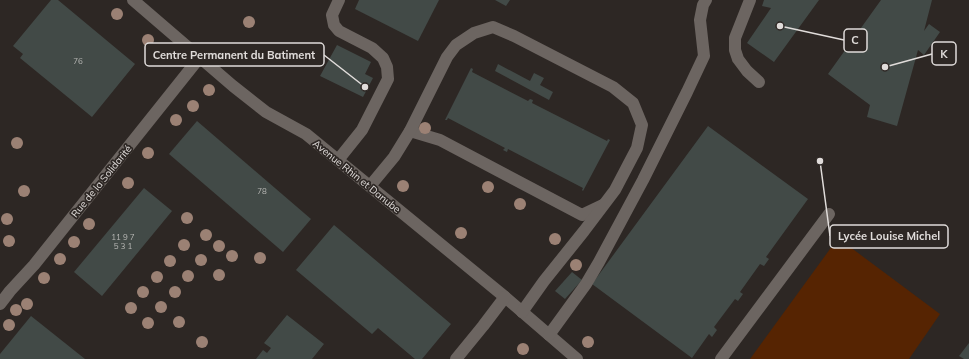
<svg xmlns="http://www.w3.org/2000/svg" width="969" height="359" font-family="Mulish,sans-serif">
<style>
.green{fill:#562402}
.building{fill:#424a47}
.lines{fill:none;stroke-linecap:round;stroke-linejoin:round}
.minor{stroke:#6c6561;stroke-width:12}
.tree{fill:#9b8174}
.labels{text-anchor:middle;stroke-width:3.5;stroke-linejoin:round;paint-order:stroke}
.number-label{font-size:8px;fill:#b8b8b5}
.street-label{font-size:10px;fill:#e0dcda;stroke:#2d2724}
.leader{fill:none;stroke:#e0dcda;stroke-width:1.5}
.callout-dot{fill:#e0dcda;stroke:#2d2724;stroke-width:1.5}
.callout{fill:#2d2724;stroke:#e0dcda;stroke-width:1.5}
.callout-label{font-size:11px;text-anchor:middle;font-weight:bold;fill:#e0dcda}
</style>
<rect width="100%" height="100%" fill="#2d2724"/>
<path class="green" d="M838,238L940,314L909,359H750Z"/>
<g class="building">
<path d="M51,0H58L135,64L92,117L20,58L23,54L13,46Z"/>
<path d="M359,0H439L418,41L355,9Z"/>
<path d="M495,0H510L506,6Z"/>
<path d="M764,0H819L774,62L747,43L771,8L762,6Z"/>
<path d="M881,0H932L924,31L929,24L940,32L924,55L918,50L897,126L867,117L870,105L828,74Z"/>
<path d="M337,45L371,62L365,74L373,78L363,97L320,76Z"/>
<path d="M498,64L530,81L534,73L544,78L540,85L553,92L549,100L495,71Z"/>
<path d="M471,68L473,69L472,72L528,101L530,99L533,100L532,103L607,141L608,139L610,140L583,191L582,190L583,188L508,149L507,152L503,150L505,148L448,118L447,120H445Z"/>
<path d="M197,121L311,219L283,252L169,154Z"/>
<path d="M708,126L808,199L766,257L769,259L764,266L760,264L740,292L743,294L738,301L735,299L714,327L717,330L712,337L709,334L692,358L592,284Z"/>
<path d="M144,188L172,211L102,296L74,272Z"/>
<path d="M334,225L451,324L422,359H415L378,328L372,334L296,270Z"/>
<path d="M572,272L582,280L565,299L555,291Z"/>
<path d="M287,315L324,344L312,359H256L263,350L267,353L271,348L264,343Z"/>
<path d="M31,316L85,359H0V354Z"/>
<path d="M969,343V359H964L959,356Z"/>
</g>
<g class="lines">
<g class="minor">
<path d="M133,0L233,86L266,112L306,134L505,297L577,359"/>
<path d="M750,0L735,38V50L738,59L747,71L759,82"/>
<path d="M410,131L440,140L582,215L603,205"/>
<path d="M338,160L362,130L388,79L387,67L383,58L372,48L339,31L334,25L332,15L339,0"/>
<path d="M370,186L394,157L410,131L447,57L456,45L474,33L493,27L514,36L613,87L633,103L642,125L637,148L615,190L584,231L544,281L522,312"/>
<path d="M0,304L10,291L34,265L200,57"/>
<path d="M549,335L586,284L599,262L643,180L687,92L704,56L700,20L703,5L706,0"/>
<path d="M456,359L483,326L505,297"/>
<path d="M721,359L829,214"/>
</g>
</g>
<g class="tree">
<circle cx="117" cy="14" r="6"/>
<circle cx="249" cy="22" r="6"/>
<circle cx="148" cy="40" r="6"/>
<circle cx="209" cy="90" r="6"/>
<circle cx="193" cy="106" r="6"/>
<circle cx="176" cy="120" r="6"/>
<circle cx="425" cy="128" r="6"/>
<circle cx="17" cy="143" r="6"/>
<circle cx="148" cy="153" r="6"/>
<circle cx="128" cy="183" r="6"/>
<circle cx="403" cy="186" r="6"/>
<circle cx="488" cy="187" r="6"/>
<circle cx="24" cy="191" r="6"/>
<circle cx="520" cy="204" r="6"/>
<circle cx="187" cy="218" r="6"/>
<circle cx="7" cy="219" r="6"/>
<circle cx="89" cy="224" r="6"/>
<circle cx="461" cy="233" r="6"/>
<circle cx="206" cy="235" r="6"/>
<circle cx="555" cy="239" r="6"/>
<circle cx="9" cy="241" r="6"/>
<circle cx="74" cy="242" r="6"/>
<circle cx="184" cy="245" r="6"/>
<circle cx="219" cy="246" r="6"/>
<circle cx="232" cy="256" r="6"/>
<circle cx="260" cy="258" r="6"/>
<circle cx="60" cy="259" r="6"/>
<circle cx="201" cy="260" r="6"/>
<circle cx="170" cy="261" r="6"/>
<circle cx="576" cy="265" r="6"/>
<circle cx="219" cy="275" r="6"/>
<circle cx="188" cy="276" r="6"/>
<circle cx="157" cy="277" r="6"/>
<circle cx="44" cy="278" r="6"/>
<circle cx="143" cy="292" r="6"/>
<circle cx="175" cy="292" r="6"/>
<circle cx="27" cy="304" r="6"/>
<circle cx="161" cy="307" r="6"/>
<circle cx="131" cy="308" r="6"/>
<circle cx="16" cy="310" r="6"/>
<circle cx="179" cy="322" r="6"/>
<circle cx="148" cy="323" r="6"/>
<circle cx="9" cy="325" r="6"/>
<circle cx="202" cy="342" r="6"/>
<circle cx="588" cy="342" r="6"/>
<circle cx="523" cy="349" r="6"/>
</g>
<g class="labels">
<g class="number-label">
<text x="78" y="64">76</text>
<text x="262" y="194">78</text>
<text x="123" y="240">11 9 7<tspan x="123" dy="9">5 3 1</tspan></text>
</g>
<g class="street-label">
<text transform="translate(357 176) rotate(39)" y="4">Avenue Rhin et Danube</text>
<text transform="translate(101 181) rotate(-51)" y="4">Rue de la Solidarité</text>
</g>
</g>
<path class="leader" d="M780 26L844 40M885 67L932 54M365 87L324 55M820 161L830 236"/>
<g class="callout-dot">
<circle cx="780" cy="26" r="4"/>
<circle cx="885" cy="67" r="4"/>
<circle cx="365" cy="87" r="4"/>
<circle cx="820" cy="161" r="4"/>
</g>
<g class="callout">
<rect x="844" y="29" width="23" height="23" rx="4"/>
<rect x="932" y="42" width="24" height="23" rx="4"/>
<rect x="145" y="43" width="179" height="23" rx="4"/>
<rect x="830" y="225" width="118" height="23" rx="4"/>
</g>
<g class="callout-label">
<text x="855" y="44">C</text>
<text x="944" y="58">K</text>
<text x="234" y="59">Centre Permanent du Batiment</text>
<text x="889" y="240">Lycée Louise Michel</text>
</g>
</svg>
